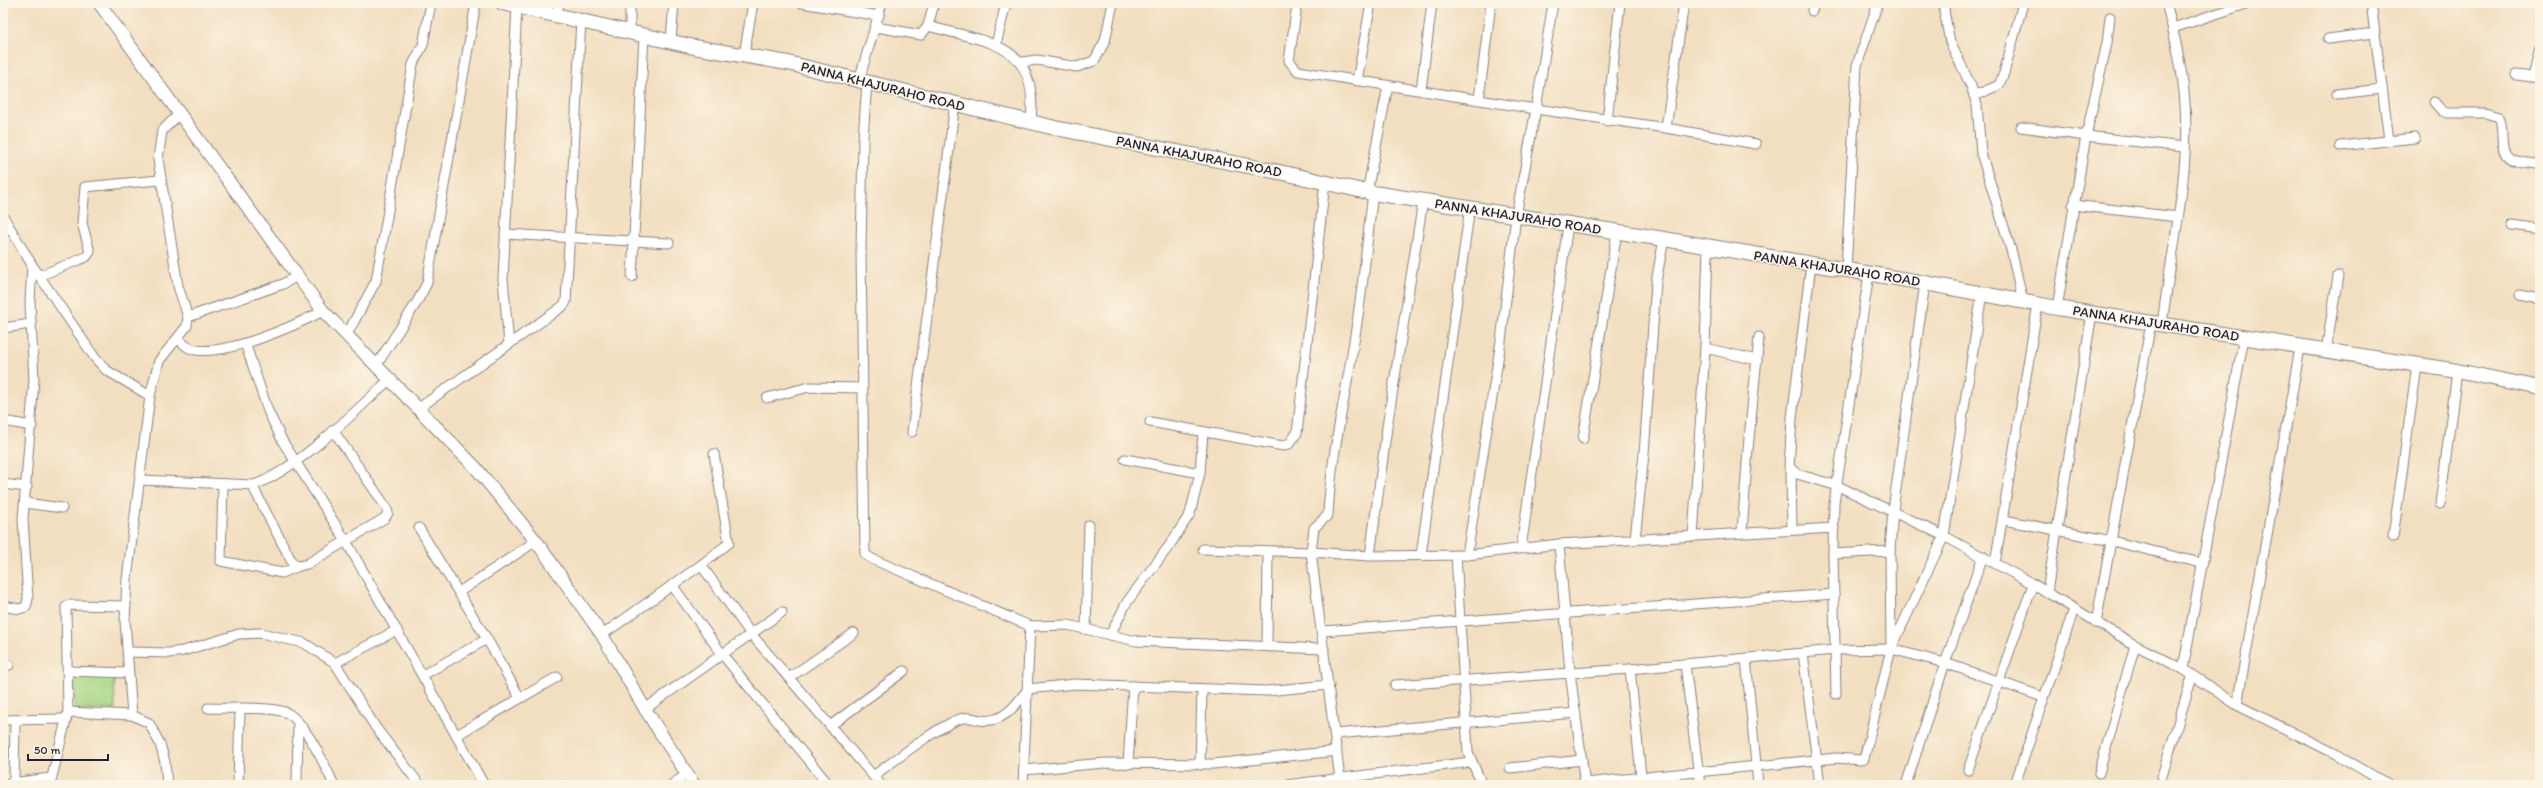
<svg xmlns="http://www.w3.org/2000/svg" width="2543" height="788" font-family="Itim,sans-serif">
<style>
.green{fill:#a7d785;stroke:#647c60}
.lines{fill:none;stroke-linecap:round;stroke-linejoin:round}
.street-casing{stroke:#8a807e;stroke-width:11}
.secondary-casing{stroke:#8a807e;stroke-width:14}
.primary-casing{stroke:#8a807e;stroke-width:16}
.street{stroke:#fff;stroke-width:9}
.secondary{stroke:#fff;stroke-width:12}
.primary{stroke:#fff;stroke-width:14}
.labels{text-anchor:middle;stroke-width:3;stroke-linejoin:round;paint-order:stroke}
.street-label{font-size:14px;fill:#22223b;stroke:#fcf5e5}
</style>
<rect width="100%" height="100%" fill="#fcf5e5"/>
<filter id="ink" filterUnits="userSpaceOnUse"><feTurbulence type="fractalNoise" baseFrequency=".025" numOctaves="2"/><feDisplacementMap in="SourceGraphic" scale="8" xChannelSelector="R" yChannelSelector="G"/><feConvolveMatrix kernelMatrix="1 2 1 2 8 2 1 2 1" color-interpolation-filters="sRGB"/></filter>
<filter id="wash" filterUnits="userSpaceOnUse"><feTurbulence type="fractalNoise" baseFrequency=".012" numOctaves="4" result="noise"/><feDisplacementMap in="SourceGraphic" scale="16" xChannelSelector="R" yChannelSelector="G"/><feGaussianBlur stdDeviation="0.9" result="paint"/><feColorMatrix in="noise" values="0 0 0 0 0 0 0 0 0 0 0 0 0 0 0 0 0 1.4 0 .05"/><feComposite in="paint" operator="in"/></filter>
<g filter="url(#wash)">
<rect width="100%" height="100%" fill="#f2dec0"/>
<path class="green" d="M114,675L115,709L75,711L74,676Z"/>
</g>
<g filter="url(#ink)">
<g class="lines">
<defs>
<g id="street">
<path d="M802,3L879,16"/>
<path d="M1945,3L1944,11L1950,42L1971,86L1977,105L1981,153L2012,253L2023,302"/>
<path d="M2371,3L2389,140"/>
<path d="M1812,11L1814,3"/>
<path d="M1296,12L1289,61L1298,71L1536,109L1553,3"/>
<path d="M557,14L559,3"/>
<path d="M2110,17L2107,43L2086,136L2184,147"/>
<path d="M928,26C989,43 1039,42 1031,121"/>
<path d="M876,27L921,35L928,26L934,3"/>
<path d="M2173,28L2249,3"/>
<path d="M630,31V3"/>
<path d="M2328,39L2374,33"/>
<path d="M671,41L674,3"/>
<path d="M996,45L1006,3"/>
<path d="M744,55L753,3"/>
<path d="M1022,62L1037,60L1077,67L1094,61L1105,41L1113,3"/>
<path d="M2516,75L2540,78"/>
<path d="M2533,77L2540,48"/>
<path d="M859,80L882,3"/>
<path d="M1357,81L1371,3"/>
<path d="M867,82L863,139L861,250L865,554L872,559L1030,626L1023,785"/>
<path d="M1421,90L1432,3"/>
<path d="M2337,94L2382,89"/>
<path d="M1974,96L1999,85L2004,73L2023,3"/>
<path d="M1479,99L1491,3"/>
<path d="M2434,102L2442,111L2447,113H2485L2499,117C2502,123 2502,129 2502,136C2502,165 2516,160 2540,165"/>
<path d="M1607,121L1620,3"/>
<path d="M2021,127L2086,136L2057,308"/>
<path d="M1666,128L1684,3"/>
<path d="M2340,146L2415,138"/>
<path d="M1367,192L1388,86"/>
<path d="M2073,205L2178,217"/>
<path d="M3,216L32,265L95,358L106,370L150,396"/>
<path d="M2513,225L2540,229"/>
<path d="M505,234L669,243"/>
<path d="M1811,264L1792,418L1789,467L1797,474L1838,486L1944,536L2033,584L2135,645L2183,669L2237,705L2336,754L2389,785"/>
<path d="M1846,270L1857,65L1878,3"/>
<path d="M39,276L86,257L90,252L82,223L85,187L159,180"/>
<path d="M632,277L644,35"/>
<path d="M1925,283L1893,510L1890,551L1891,649L1945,663L2043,697"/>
<path d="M2520,295L2540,299"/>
<path d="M188,317L283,284L297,276"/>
<path d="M2162,324C2171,252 2190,177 2185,104C2183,70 2175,36 2166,3"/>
<path d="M3,328L31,324"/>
<path d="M346,336L376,281L413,64L423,45L431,3"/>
<path d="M178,339C184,344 188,349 196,350C229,355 294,326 323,311"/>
<path d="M245,343L268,411L283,442L346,541L483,783"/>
<path d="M509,344L503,279L517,6"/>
<path d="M1705,348L1757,360"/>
<path d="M2326,351L2338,276"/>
<path d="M376,366L417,302L427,283L476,3"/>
<path d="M767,398L809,387L862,388"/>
<path d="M419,408L563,306L566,302L581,19"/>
<path d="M3,421L32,426"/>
<path d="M1150,422L1283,446L1289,444L1297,433L1325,182"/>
<path d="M912,432L955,103"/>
<path d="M1583,439L1617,232"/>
<path d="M1125,459L1200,473"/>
<path d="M1791,471L1792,530"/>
<path d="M140,480L254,485C296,470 355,412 389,380"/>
<path d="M3,484L27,487"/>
<path d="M223,484L221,561L282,573L299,566"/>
<path d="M254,485L255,491L293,564L299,566L307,564L385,518L388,513L386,507L333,430"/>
<path d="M25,503L62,508"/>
<path d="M2440,504L2457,371"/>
<path d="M2004,520L2112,541L2201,563"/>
<path d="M419,528L487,639L520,698"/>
<path d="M1742,532L1748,449L1759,337"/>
<path d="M1693,537L1705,348L1708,247"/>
<path d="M2393,537L2417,366"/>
<path d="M1635,539L1644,454L1656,282L1664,239"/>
<path d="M1559,544L1570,672L1585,785"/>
<path d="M1521,548L1568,225"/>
<path d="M1203,549L1311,552L1370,556L1467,555L1559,544L1834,528"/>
<path d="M1833,554L1890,551"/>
<path d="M1421,555L1470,207"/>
<path d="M1456,555L1468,752L1482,785"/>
<path d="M1467,555L1501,341L1516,216L1536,109L1666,128L1756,144"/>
<path d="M1370,556L1387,427L1423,201"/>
<path d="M1995,563L2038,304"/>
<path d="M701,565L729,543L714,454"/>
<path d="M672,585L722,654L829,785"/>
<path d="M459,592L536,541"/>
<path d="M2047,592L2092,313"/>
<path d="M3,606L19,609L26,607L28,599L23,519L34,380L30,302L32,265"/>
<path d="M2096,623L2151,323"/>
<path d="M1030,626L1068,625L1136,641L1324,649"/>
<path d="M1086,629L1089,525"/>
<path d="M1323,631L1834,594"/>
<path d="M602,635L701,565L751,634L881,785"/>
<path d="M1110,635L1127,602L1169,546L1190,514L1200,473L1203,432"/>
<path d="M1267,646L1268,551"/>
<path d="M129,652L169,653L183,651L239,634L261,633L304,643L335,663L376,728L420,785"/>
<path d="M1803,653L1820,785"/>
<path d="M1746,659L1758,785"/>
<path d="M335,663L397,630"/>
<path d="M1685,664L1700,785"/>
<path d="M3,665H9"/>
<path d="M1630,669L1642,785"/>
<path d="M2183,669L2244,337"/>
<path d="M68,671L128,673"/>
<path d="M423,675L487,639"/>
<path d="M789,678L854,633"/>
<path d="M1395,685L1630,669L1835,650L1891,649"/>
<path d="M1836,694L1833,554L1834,503L1869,274"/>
<path d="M2237,705L2300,348"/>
<path d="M208,708C228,709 267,706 285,712C303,718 326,767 334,785"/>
<path d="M645,709L782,612"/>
<path d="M68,712L132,715L149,723L160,744L165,762L167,785"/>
<path d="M132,715L125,621L127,579L150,396L159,361L187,326L188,317L178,286L158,159L162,131L180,113"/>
<path d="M3,720L66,719"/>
<path d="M830,726L904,671"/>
<path d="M1335,734L1576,713"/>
<path d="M457,735L557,677"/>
<path d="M1128,764L1133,686"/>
<path d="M1200,765L1202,690"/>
<path d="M1510,768L1582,760"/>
<path d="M1024,770L1105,763L1213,764L1337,751"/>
<path d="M1968,770L2033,584"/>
<path d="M2099,773L2135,645"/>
<path d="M873,776C899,758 928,733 957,720C965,716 972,718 980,720C1003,724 1016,705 1028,689L1075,684L1266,691L1329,685"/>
<path d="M2162,776L2192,677"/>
<path d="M1340,779L1311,552L1314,528L1328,515C1331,454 1346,395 1355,335C1363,288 1367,241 1373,193"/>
<path d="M14,782L15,720"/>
<path d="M1585,783L1837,758L1861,760L1864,759L1891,649L1944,536L1982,293"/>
<path d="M3,784L51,778"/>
<path d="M2015,784L2074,609"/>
<path d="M50,785L68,712L66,607L69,605L126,606"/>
<path d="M238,785L240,709"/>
<path d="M297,785L298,722"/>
<path d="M671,785L686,775"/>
<path d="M1286,785L1471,762"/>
<path d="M1906,785L1945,663L1983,556"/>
</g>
<path id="secondary" d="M99,3L323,311L476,468L536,541L602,635L645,709L694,785"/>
<path id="primary" d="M503,3L694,47L788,63L1055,128L1284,173L1367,192L1664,239L1925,283L2057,308L2457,371L2540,388"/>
</defs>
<use href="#street" class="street-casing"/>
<use href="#secondary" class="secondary-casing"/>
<use href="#primary" class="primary-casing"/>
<use href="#street" class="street"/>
<use href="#secondary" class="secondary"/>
<use href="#primary" class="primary"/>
</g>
</g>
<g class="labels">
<g class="street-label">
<text transform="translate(883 86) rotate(14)" y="5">PANNA KHAJURAHO ROAD</text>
<text transform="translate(1199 156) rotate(11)" y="5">PANNA KHAJURAHO ROAD</text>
<text transform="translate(1518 216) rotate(9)" y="5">PANNA KHAJURAHO ROAD</text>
<text transform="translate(1837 268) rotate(9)" y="5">PANNA KHAJURAHO ROAD</text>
<text transform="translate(2156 323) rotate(9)" y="5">PANNA KHAJURAHO ROAD</text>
</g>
</g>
<rect width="2543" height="788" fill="none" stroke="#fcf5e5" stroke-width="16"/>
<path d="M28 754v6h80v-6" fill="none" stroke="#22223b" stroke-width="2"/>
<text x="34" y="754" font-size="12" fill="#22223b" stroke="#fcf5e5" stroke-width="3" paint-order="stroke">50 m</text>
</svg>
